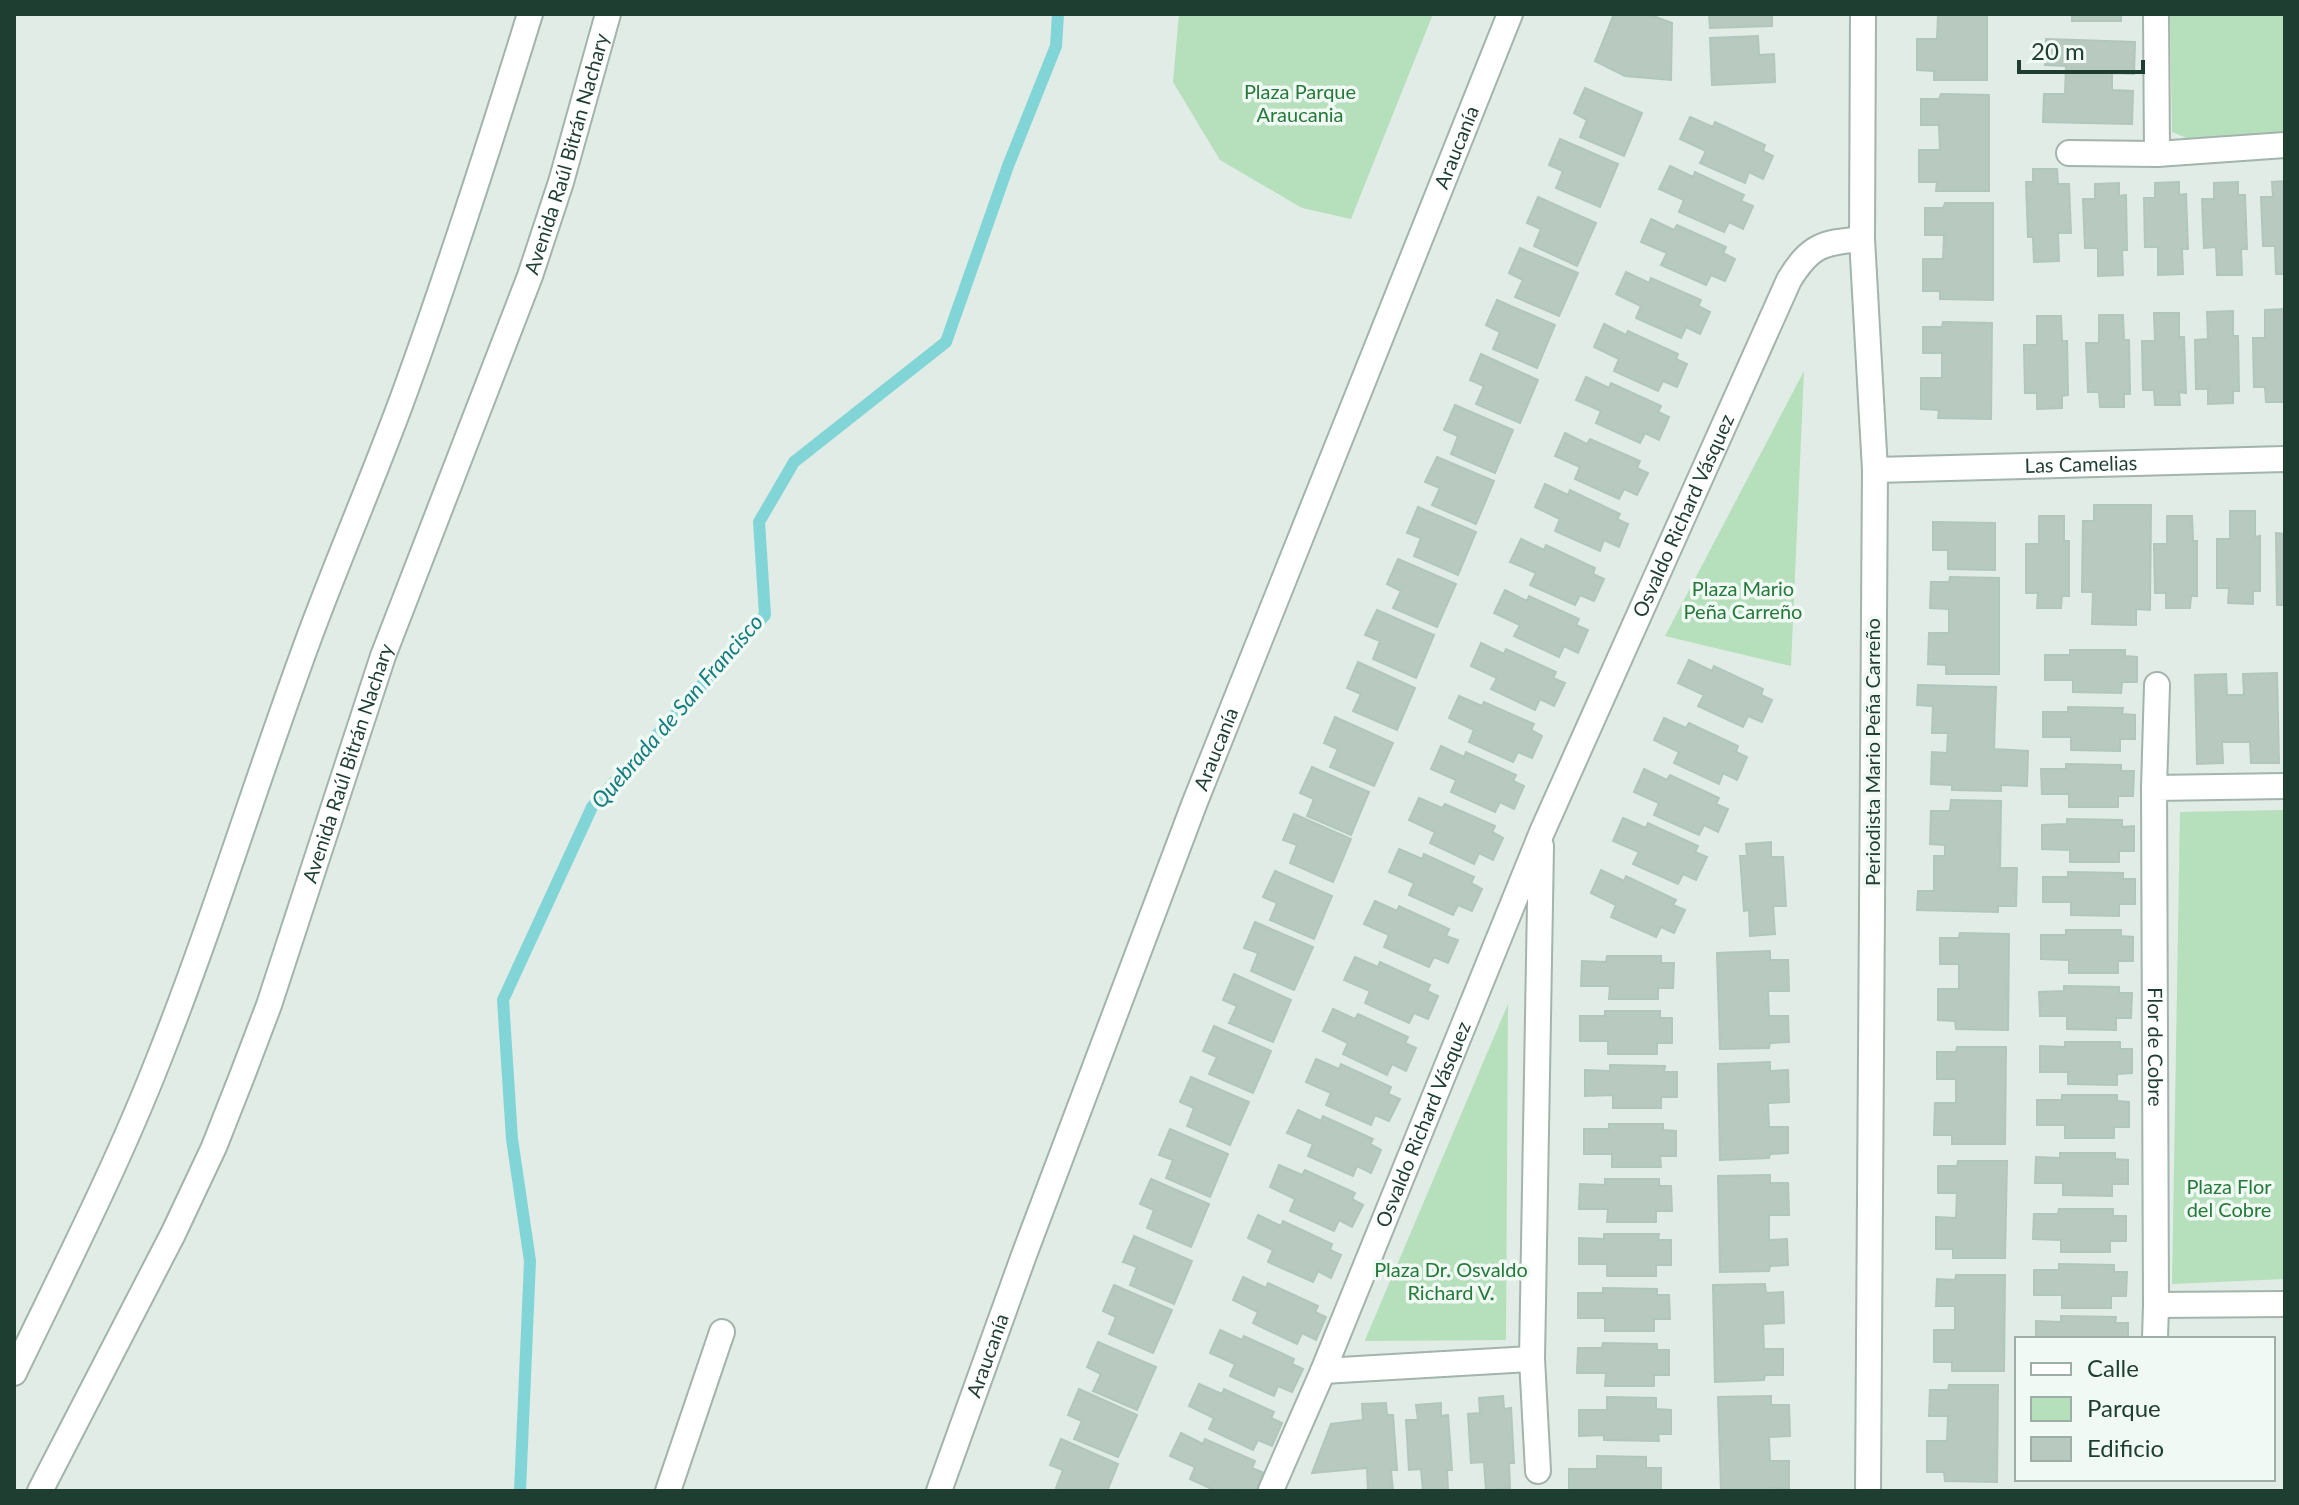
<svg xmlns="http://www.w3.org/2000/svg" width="2299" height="1505" font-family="Lato,sans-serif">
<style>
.green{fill:#b6e0bc}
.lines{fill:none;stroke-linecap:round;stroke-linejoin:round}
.stream{stroke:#82d5d7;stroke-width:12}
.building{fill:#b8cac0;stroke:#b1c7bb;stroke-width:2}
.minor-casing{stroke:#a2b4ac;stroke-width:28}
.minor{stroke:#fff;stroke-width:24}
.labels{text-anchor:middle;stroke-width:7;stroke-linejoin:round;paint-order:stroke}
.park-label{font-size:20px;fill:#25793a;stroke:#f0f9f3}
.street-label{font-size:20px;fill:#1f3e32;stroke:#f0f9f3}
.water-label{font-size:22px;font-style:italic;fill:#137c80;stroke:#f0f9f3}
</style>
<rect width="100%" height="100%" fill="#e0ece5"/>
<g class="green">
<path d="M1179,14H1433L1351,219L1302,208L1220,160L1173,82Z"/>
<path d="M2170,14H2285V135L2189,139L2172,132Z"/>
<path d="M1804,371L1791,666L1665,636Z"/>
<path d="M2285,810V1279L2172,1284L2180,812Z"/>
<path d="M1508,1004L1506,1340L1365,1341V1340Z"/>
</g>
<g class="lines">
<path class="stream" d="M520,1491L530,1261L512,1139L503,1000L592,807L765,615L759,522L794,462L946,342L1008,166L1056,46L1058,14"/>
</g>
<g class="building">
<path d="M1614,14H1648L1672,23L1671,80L1625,76L1595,61Z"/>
<path d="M1709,14H1772V26L1710,28Z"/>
<path d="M1919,14H1987V80H1934V71L1917,70V39H1937L1938,15Z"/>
<rect x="2072" y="14" width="49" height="7"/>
<path d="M1758,36L1759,55L1774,54L1775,82L1712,85L1710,38Z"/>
<path d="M2046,39L2135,42L2134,74L2112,73V90L2133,91L2132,124L2043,122L2044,94H2065L2066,66L2045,65Z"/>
<path d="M1585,88L1642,113L1624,156L1580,137L1587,120L1574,113Z"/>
<path d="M1941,94L1989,95V191H1936L1937,182H1919V150H1940L1939,125H1921V99H1939Z"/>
<path d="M1690,117L1713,127L1715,122L1765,145L1763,151L1773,156L1763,179L1749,172L1745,183L1700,163L1706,151L1680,139Z"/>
<path d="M1560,139L1618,164L1600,207L1556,188L1563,171L1549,165Z"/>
<path d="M1670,166L1693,177L1695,172L1744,195L1741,201L1753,206L1743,229L1729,222L1724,232L1679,212L1684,200L1659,189Z"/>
<path d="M2033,169H2057L2058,184H2069L2071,233H2058L2059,261L2034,262L2033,237H2028L2026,182H2033Z"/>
<path d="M2285,181V274H2276L2275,246H2263L2261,197H2273L2272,182Z"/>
<path d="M2179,182V195L2186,194L2188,249H2182L2183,274L2158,275V247H2145L2144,198H2155V183Z"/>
<path d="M2238,182V195H2245L2247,249H2241L2242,275H2217L2216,247L2204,248L2202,199H2214V183Z"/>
<path d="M2119,183V196L2126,195L2127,250H2122L2123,275L2098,276V248H2085L2083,199H2095V184Z"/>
<path d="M1538,197L1596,223L1577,266L1534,246L1541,229L1527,223Z"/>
<path d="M1945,203H1993V300L1940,299V291H1923V259H1943L1944,235H1925V208H1943Z"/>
<path d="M1651,219L1674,230L1677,225L1726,247L1723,253L1735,259L1725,281L1711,275L1706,285L1661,265L1667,253L1641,242Z"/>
<path d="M1520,248L1578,273L1559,316L1515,297L1523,280L1509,273Z"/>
<path d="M1626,272L1649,283L1651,278L1701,300L1698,306L1710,312L1700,334L1686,327L1681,338L1636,318L1641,306L1616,294Z"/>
<path d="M1497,300L1555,325L1537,368L1493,349L1500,332L1486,325Z"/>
<path d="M2285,309V402H2266L2265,387H2254L2253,338H2265V310Z"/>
<path d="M2233,311V336H2238L2239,391H2233V403L2208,404V389H2196L2195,340L2208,339L2207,312Z"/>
<path d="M2154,313H2179V337H2184L2186,393L2179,392L2180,405H2155L2154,390H2143L2142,341H2155Z"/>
<path d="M2099,315H2123L2124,340H2129L2130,394H2124V407H2100L2099,392H2088L2086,343H2099Z"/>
<path d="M2037,316H2061L2062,341H2067L2068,395L2062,396V408L2037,409V393H2025L2024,345H2037Z"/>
<path d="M1943,322L1992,323L1991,419L1938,418L1939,410L1921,409V378H1942V353H1923V327H1942Z"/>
<path d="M1604,324L1626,335L1628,331L1678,354L1676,359L1687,364L1677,387L1663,381L1658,391L1614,371L1619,359L1594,347Z"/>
<path d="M1481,354L1538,380L1520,423L1476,404L1484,386L1470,380Z"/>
<path d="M1586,377L1609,388L1611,383L1661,406L1658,412L1669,417L1659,440L1645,433L1640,443L1596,423L1601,411L1576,400Z"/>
<path d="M1455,405L1513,430L1495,473L1451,454L1458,436L1444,430Z"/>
<path d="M1565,433L1587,444L1590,439L1640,461L1637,468L1648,473L1637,495L1624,489L1619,499L1575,479L1580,467L1555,456Z"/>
<path d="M1437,457L1494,481L1476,524L1432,505L1440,488L1425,482Z"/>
<path d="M1545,484L1568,495L1570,490L1620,514L1617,519L1628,524L1619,547L1604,540L1600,551L1555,531L1560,519L1535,507Z"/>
<path d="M2094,505H2151L2150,610L2136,609V625L2092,624L2093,592H2082L2083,521H2094Z"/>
<path d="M1418,507L1476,532L1458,575L1414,556L1421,538L1407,533Z"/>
<path d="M2230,511H2255V537L2260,536V591H2253V604L2228,603L2229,588H2217V539H2230Z"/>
<path d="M2039,516H2064V541H2069V596H2062L2061,608H2037L2038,593H2026V544H2039Z"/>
<path d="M2167,516H2192L2193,541H2197V596H2191L2190,608H2166V593H2155L2154,544H2167Z"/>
<path d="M1933,522L1995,523V570L1948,569V550H1933Z"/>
<path d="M2276,533L2285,534V605H2277Z"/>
<path d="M1521,539L1544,550L1546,545L1595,568L1593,574L1604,579L1594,601L1580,595L1575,605L1530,585L1536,573L1510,562Z"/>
<path d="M1398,559L1456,584L1437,627L1393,608L1401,591L1387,584Z"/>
<path d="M1950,577L1999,578V674H1946V665L1928,664L1929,633H1949V609L1930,608L1931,582H1949Z"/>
<path d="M1505,590L1527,601L1529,596L1579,619L1576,625L1588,630L1578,653L1564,646L1559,657L1514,636L1520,625L1494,613Z"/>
<path d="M1377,610L1434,635L1416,678L1373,659L1380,641L1365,635Z"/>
<path d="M1481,643L1504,654L1506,649L1556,672L1553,678L1565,683L1554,706L1540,699L1535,710L1491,689L1497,678L1471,666Z"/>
<path d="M2070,650H2125V656L2137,657V682H2122L2121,693L2073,692V680H2045V655H2070Z"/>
<path d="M1689,660L1712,671L1714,666L1763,689L1761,695L1772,700L1762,722L1748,716L1743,727L1698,706L1704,695L1678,683Z"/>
<path d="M1358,662L1415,688L1397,730L1353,711L1361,694L1347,688Z"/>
<path d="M2277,673L2279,763H2251L2250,742H2222L2223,763L2197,764L2195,675L2226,674L2227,695H2244L2243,674Z"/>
<path d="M1918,685L1996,687L1994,749L2028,751L2027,786L2001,785V791L1952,790V785L1931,784L1932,752L1947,753L1948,733H1932L1933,706L1917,705Z"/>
<path d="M1459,696L1482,706L1484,702L1534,724L1531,730L1542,736L1532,758L1518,752L1513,762L1469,742L1474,730L1449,718Z"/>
<path d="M2068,707L2123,708L2122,714L2135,715V739H2120V751L2071,750V737H2043V712H2068Z"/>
<path d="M1335,717L1393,743L1374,786L1330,767L1338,749L1324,743Z"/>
<path d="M1664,718L1686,728L1689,723L1738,746L1736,752L1747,757L1737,780L1723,773L1719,784L1674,763L1679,752L1654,740Z"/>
<path d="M1441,746L1464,757L1466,752L1516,775L1513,781L1524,786L1514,809L1500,802L1495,812L1451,792L1456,780L1431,769Z"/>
<path d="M2066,764L2121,765V771H2134L2133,796H2118V807H2069V794H2042L2041,769H2066Z"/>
<path d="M1312,767L1369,792L1351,835L1307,816L1314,799L1300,793Z"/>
<path d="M1644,769L1667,780L1670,775L1719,798L1716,804L1728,809L1718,832L1704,825L1699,835L1654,815L1659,803L1634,792Z"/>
<path d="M1419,798L1442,808L1445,804L1495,826L1492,832L1503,838L1493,860L1479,853L1474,864L1430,843L1435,832L1409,820Z"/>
<path d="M1951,800L2001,801L2000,868H2017L2016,906H1998V912L1917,910L1918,891H1934V856H1945V845L1930,844L1931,811H1950Z"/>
<path d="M1294,814L1351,839L1333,882L1290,863L1297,845L1283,840Z"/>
<path d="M1623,818L1646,828L1648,823L1698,846L1695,852L1707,857L1696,880L1683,874L1678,884L1633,864L1639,852L1613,841Z"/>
<path d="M2067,819L2122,820V827L2134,826V851H2119V862H2070V850L2042,849V825L2067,824Z"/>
<path d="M1771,842V857H1783L1786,906H1773L1775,934L1750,936L1749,910L1744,911L1740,856H1747L1746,844Z"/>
<path d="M1399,849L1422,859L1424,854L1474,877L1471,883L1482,889L1472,911L1458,905L1453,915L1409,895L1414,883L1389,872Z"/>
<path d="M1601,870L1624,881L1626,876L1676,900L1673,905L1685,910L1674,933L1661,927L1656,937L1611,917L1616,905L1591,893Z"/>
<path d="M1275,871L1332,896L1314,939L1270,920L1277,903L1263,897Z"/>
<path d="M2068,872L2123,873V879H2135V904H2119V916L2071,915V902H2043V877H2068Z"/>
<path d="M1375,901L1397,911L1399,906L1449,929L1446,936L1458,940L1448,963L1434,957L1429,967L1384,947L1389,935L1364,924Z"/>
<path d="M1255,922L1313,947L1294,990L1251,971L1258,953L1244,948Z"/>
<path d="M2066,930H2121V936L2133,937V961H2118V973H2069V960L2041,959V935H2066Z"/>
<path d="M1960,933L2009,934L2008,1030L1956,1029L1955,1021L1938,1020V989H1959V964H1940V938H1959Z"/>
<path d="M1770,951V960H1788L1789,991H1768L1769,1016H1788L1789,1042L1770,1043L1769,1048L1720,1049L1717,953Z"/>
<path d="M1607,956H1661V963H1674L1673,988H1658V999H1609L1610,986H1581L1582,961L1606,962Z"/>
<path d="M1355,957L1378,967L1380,962L1430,985L1427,991L1438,996L1428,1019L1414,1013L1409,1023L1365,1003L1370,991L1344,980Z"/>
<path d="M1234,974L1291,1000L1273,1042L1229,1023L1237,1006L1223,1000Z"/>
<path d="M2064,986L2119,987V993H2132L2131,1018H2116V1030L2067,1029V1016H2040L2039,992L2064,991Z"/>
<path d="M1333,1009L1355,1019L1358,1014L1408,1037L1405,1043L1416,1048L1406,1071L1392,1064L1387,1075L1343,1054L1348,1043L1323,1031Z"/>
<path d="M1605,1011H1660V1018H1672V1043H1657V1054H1608V1041H1580V1016H1605Z"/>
<path d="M1214,1026L1271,1051L1253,1093L1209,1074L1217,1057L1203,1051Z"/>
<path d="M2065,1042H2120V1049H2132V1073L2117,1074V1085L2068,1084V1072H2040V1046L2065,1047Z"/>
<path d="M1957,1047H2006L2005,1144H1952V1135H1934L1935,1103H1956V1079H1937V1052H1956Z"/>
<path d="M1316,1059L1339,1069L1341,1064L1391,1087L1388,1094L1400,1099L1389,1121L1375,1115L1371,1125L1326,1105L1331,1093L1306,1082Z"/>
<path d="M1770,1062V1071L1788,1070L1789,1102L1768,1103L1769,1127H1788V1153L1770,1154L1769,1158L1720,1160L1718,1064Z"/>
<path d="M1610,1065L1665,1066L1664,1072H1677V1097H1661V1108H1613V1095L1585,1096V1070L1610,1071Z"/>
<path d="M1191,1077L1249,1102L1230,1145L1187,1126L1194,1108L1180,1102Z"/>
<path d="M2062,1095H2117V1101L2129,1102V1127H2114V1138H2065V1125H2037V1100H2062Z"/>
<path d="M1298,1110L1321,1121L1323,1116L1373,1139L1370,1144L1381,1150L1371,1173L1357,1166L1353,1176L1308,1156L1313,1144L1287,1133Z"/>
<path d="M1609,1124H1663V1130L1676,1131V1156H1660L1661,1167H1612V1154H1584V1129H1609Z"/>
<path d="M1170,1129L1228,1154L1210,1197L1166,1178L1173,1160L1159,1155Z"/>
<path d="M2060,1153H2115V1159L2128,1160V1184H2112V1196L2063,1195V1183H2035L2036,1157L2060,1158Z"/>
<path d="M1958,1161H2007L2005,1258H1953V1249H1936V1217L1956,1218L1957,1193H1938V1166H1957Z"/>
<path d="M1279,1165L1302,1175L1305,1170L1355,1193L1352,1199L1363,1205L1352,1227L1339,1220L1334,1231L1290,1211L1295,1199L1270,1187Z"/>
<path d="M1770,1175V1183H1788L1789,1215H1769V1240L1787,1239L1788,1265L1770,1266L1769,1271L1720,1272L1718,1176Z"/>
<path d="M1151,1179L1209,1204L1191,1247L1147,1228L1154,1210L1140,1204Z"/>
<path d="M1605,1179H1659V1186H1671L1672,1211H1656V1222H1607L1608,1209H1579L1580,1184L1605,1185Z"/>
<path d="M2059,1209H2113V1216H2126V1241H2110V1252H2061V1240L2033,1239L2034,1214H2058Z"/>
<path d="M1258,1215L1281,1226L1283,1221L1332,1244L1330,1250L1341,1255L1331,1278L1318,1271L1313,1282L1268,1262L1273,1250L1248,1238Z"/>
<path d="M1604,1234H1659L1658,1240H1671V1265H1656V1276H1607V1264H1579V1238L1604,1239Z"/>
<path d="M1134,1236L1192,1261L1174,1304L1130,1285L1137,1267L1123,1262Z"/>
<path d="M2059,1264L2114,1265V1272H2127L2126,1296H2111V1308H2062V1295H2034V1270H2059Z"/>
<path d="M1956,1275H2005L2004,1371H1952V1362H1934V1330H1955V1306H1936L1937,1279L1955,1280Z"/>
<path d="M1243,1277L1266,1288L1268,1283L1318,1306L1315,1312L1326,1317L1316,1340L1302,1333L1297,1344L1253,1323L1258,1312L1233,1300Z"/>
<path d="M1765,1284L1766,1293L1783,1292L1784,1323L1763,1324L1764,1349H1783V1375H1765L1764,1380L1715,1382L1713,1285Z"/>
<path d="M1114,1285L1172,1310L1153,1353L1109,1334L1116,1317L1103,1311Z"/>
<path d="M1603,1288L1657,1289V1295H1669L1670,1319H1654V1331H1605V1318H1578V1293H1603Z"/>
<path d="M2061,1316L2116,1317L2115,1323H2128V1339H2036V1321L2061,1322Z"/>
<path d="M1220,1330L1242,1340L1244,1336L1294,1359L1292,1364L1303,1369L1292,1392L1278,1386L1274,1396L1230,1376L1235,1364L1210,1353Z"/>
<path d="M1098,1342L1156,1367L1137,1410L1093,1391L1101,1374L1087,1367Z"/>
<path d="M1603,1343L1657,1344V1350H1669V1375H1654V1386H1605L1606,1373H1577L1578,1348H1602Z"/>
<path d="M1199,1384L1222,1394L1224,1389L1274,1412L1271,1418L1282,1423L1272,1446L1258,1440L1253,1450L1209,1429L1214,1418L1189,1406Z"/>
<path d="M1949,1385H1998L1997,1482L1945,1481L1944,1472H1927V1441H1947L1948,1416H1929L1930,1390H1948Z"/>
<path d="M1079,1389L1137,1415L1118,1457L1074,1439L1082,1421L1068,1415Z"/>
<path d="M1503,1396L1504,1409L1511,1408L1514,1463H1509L1510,1488L1486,1490L1484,1462L1471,1463L1468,1414L1480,1413L1479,1398Z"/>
<path d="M1771,1396V1405H1789L1790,1436L1769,1437L1770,1461H1789V1488H1771L1770,1491H1721L1718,1397Z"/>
<path d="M1607,1397L1656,1398V1409L1671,1410V1434H1658L1659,1441L1604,1440V1435L1579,1436V1410H1607Z"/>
<path d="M1386,1403L1387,1415H1393L1397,1470H1391L1393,1491H1368L1367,1468L1312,1473L1331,1424L1363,1420L1362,1404Z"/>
<path d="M1441,1403V1416L1448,1415L1452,1470H1447L1448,1491H1423L1421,1469L1409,1470L1406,1420H1418L1416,1405Z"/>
<path d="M1181,1433L1203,1444L1205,1439L1255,1461L1252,1468L1264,1473L1256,1491H1244L1239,1489L1238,1491H1216L1190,1479L1195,1467L1170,1456Z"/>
<path d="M1061,1439L1118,1464L1107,1491H1063L1056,1488L1063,1470L1050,1465Z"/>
<path d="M1597,1456L1646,1457V1468H1661V1491H1569V1469H1597Z"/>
</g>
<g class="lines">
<defs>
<g id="minor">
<path d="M1863,14L1862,239L1875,470L1868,1491"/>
<path d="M2156,14L2157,154"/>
<path d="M2069,153L2157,154L2285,145"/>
<path id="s1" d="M1875,470L2285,459"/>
<path id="s2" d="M2285,786L2154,788L2156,1305L2285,1304"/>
<path d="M2154,788L2157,685"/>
<path d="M2155,1339L2156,1305"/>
<path d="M1323,1371L1532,1359"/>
<path d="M14,1373C64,1269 116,1168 158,1061C215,918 259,771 313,627C343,547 377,469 406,389C451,265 491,140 530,14"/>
<path d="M1538,1471L1532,1359L1541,846"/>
<path id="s3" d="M1271,1490L1323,1371L1542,832L1789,280C1811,244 1823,243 1862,239"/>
<path id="s4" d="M40,1491L173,1234L214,1147L242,1076L269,1005L383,656L530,276L561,182L608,14"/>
<path d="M668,1491L722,1332"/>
<path id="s5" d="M939,1491L1024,1255L1195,802L1510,14"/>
</g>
</defs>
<use href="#minor" class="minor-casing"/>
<use href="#minor" class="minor"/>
</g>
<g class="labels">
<g class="park-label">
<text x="1300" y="99">Plaza Parque<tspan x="1300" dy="23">Araucania</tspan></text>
<text x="1743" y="596">Plaza Mario<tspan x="1743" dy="23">Peña Carreño</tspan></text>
<text x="2229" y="1194">Plaza Flor<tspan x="2229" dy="23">del Cobre</tspan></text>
<text x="1451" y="1277">Plaza Dr. Osvaldo<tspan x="1451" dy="23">Richard V.</tspan></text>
</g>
<g class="street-label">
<text dy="7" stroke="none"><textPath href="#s5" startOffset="1440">Araucanía</textPath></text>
<text dy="7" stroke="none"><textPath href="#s4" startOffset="1440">Avenida Raúl Bitrán Nachary</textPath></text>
<text dy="7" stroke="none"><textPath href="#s1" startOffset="206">Las Camelias</textPath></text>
<text dy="7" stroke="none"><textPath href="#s3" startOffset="1058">Osvaldo Richard Vásquez</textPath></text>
<text dy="7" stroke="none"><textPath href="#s5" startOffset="792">Araucanía</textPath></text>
<text transform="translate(1873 752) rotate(-90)" y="7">Periodista Mario Peña Carreño</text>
<text dy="7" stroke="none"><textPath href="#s4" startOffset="792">Avenida Raúl Bitrán Nachary</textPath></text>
<text dy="7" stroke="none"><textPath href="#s2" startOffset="390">Flor de Cobre</textPath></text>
<text dy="7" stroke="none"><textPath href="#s3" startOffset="396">Osvaldo Richard Vásquez</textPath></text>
<text dy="7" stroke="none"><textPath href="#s5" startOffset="144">Araucanía</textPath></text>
</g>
<g class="water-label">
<text transform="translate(677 711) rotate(-49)" y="8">Quebrada de San Francisco</text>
</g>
</g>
<rect width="2299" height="1505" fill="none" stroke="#1f3e32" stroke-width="32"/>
<rect x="2015" y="1337" width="260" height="144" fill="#f0f9f3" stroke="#9caea6" stroke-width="2"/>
<rect x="2031" y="1363" width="40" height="12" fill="#ffffff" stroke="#9caea6" stroke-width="2"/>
<text x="2087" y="1377" font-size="24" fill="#1f3e32">Calle</text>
<rect x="2031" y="1397" width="40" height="24" fill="#b6e0bc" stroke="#9caea6" stroke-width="2"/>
<text x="2087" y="1417" font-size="24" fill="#1f3e32">Parque</text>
<rect x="2031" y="1437" width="40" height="24" fill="#b8cac0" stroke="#9caea6" stroke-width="2"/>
<text x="2087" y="1457" font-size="24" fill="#1f3e32">Edificio</text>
<path d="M2019 60v12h124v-12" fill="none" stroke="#1f3e32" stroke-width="4"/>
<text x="2031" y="60" font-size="24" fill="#1f3e32" stroke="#f0f9f3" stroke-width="6" paint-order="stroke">20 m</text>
</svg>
